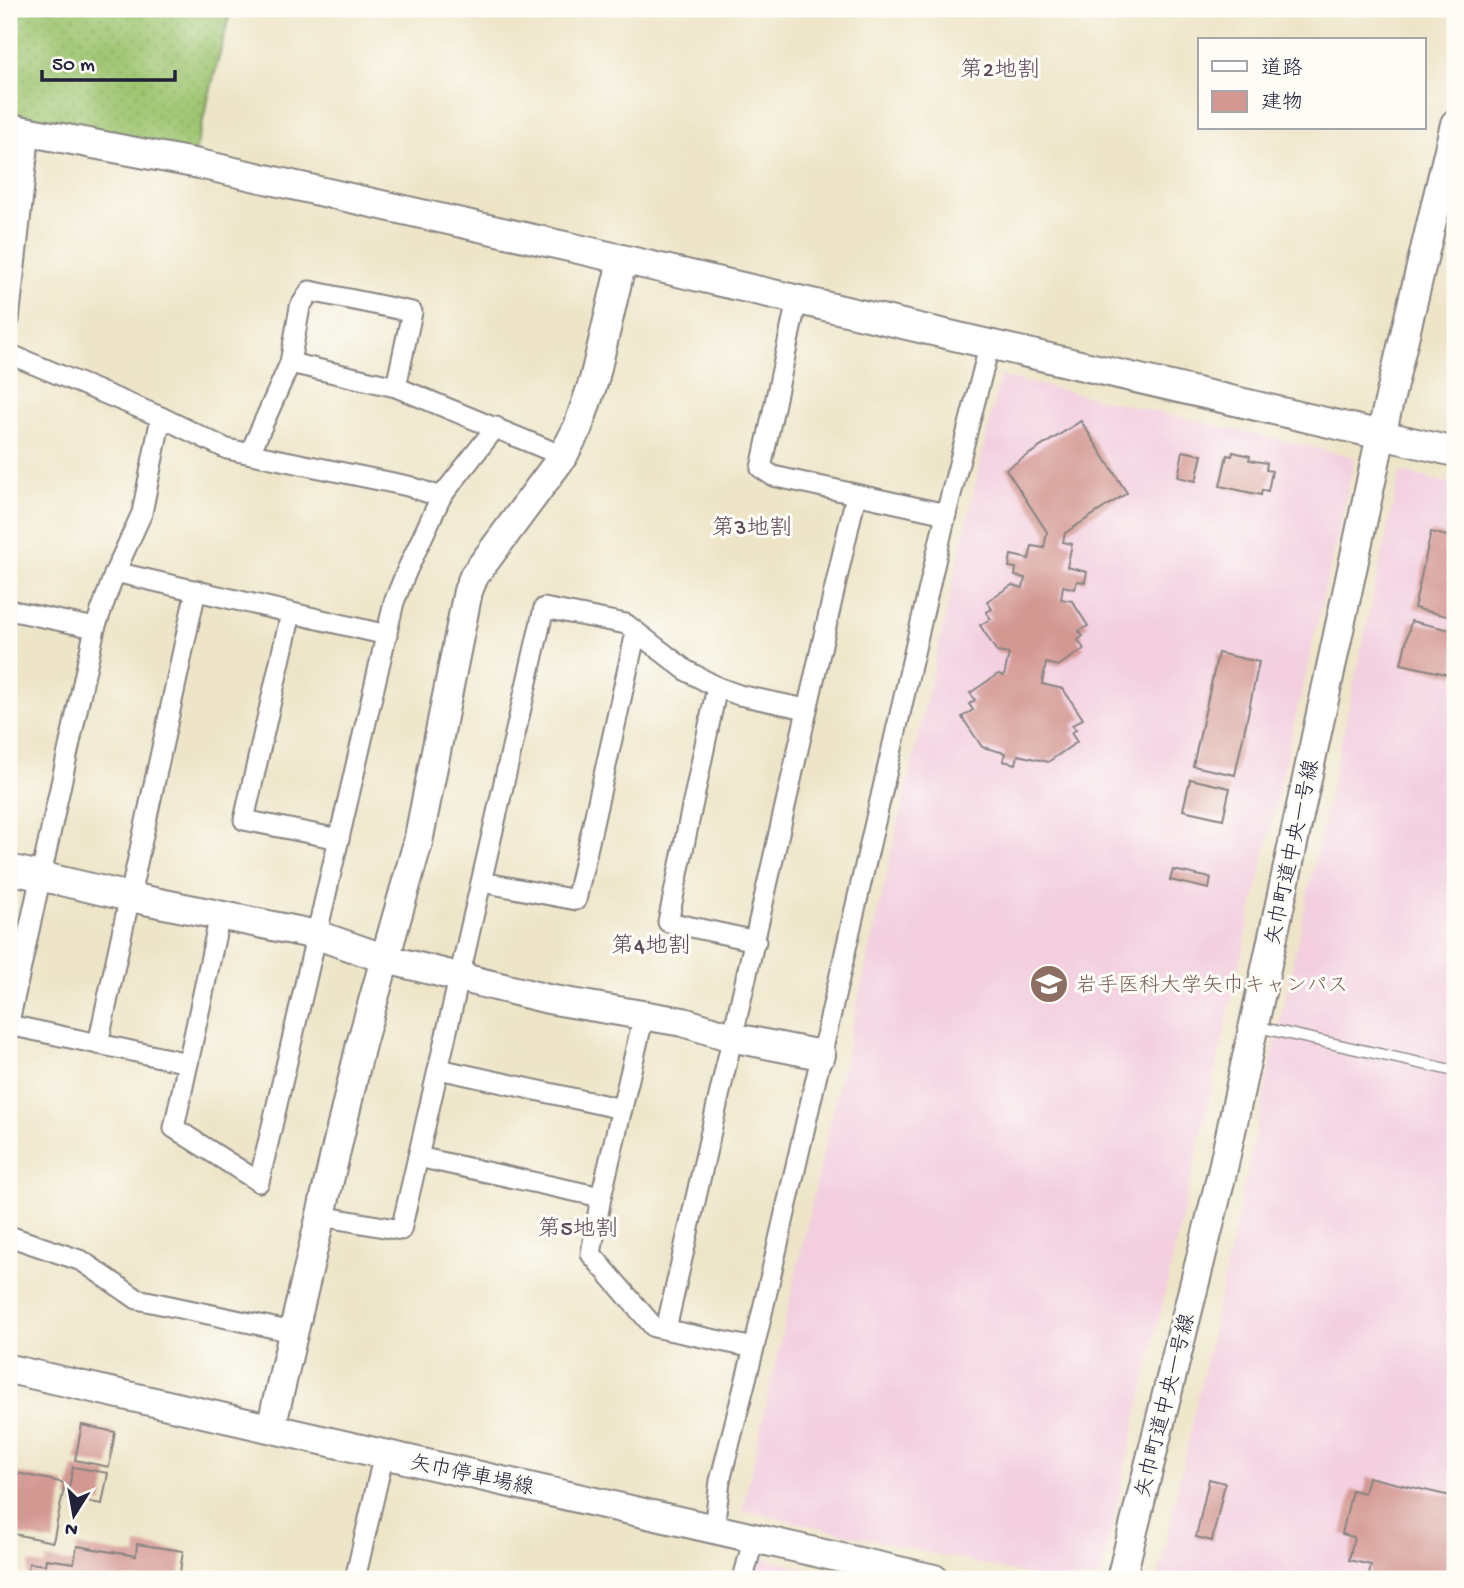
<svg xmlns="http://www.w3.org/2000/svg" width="1464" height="1588" font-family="'Gochi Hand','Klee One',sans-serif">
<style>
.built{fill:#f3cfe0}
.grass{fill:url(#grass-dots);stroke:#607456;stroke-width:2}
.building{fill:#d49893}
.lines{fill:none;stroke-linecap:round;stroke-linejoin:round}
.lane-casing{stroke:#888482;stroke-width:13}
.street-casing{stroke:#888482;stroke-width:23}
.secondary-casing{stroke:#888482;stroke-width:32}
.lane{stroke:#fff;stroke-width:10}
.street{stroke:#fff;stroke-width:19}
.secondary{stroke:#fff;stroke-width:28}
.labels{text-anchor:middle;stroke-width:6;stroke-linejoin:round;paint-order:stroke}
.street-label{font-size:21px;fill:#22223b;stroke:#fdfcf7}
.education-label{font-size:21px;fill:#785e54;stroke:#fdfcf7;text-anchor:start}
.neighbourhood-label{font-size:23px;fill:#604b5a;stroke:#fdfcf7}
</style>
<defs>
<pattern id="grass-dots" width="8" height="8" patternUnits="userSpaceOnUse" patternTransform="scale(1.75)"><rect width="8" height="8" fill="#9ec570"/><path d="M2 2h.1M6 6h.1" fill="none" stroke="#88a962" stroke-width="1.8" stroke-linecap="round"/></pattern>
</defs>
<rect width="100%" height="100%" fill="#fdfcf7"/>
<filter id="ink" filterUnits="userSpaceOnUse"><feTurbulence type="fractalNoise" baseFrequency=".0143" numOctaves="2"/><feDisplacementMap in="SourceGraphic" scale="14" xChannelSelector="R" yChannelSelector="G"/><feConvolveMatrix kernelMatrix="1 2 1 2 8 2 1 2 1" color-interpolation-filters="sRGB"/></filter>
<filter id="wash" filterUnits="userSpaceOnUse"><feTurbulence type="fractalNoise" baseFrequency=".00686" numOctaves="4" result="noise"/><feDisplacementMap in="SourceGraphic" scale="28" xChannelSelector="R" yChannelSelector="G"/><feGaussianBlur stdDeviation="1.57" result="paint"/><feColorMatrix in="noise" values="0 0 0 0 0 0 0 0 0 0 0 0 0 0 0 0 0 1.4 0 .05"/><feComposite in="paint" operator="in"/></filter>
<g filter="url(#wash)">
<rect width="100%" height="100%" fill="#eee5c8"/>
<g class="built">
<path d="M1000,376L1355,457L1100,1579H1046L742,1510Z"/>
<path d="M1400,472L1455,484V1579H1158Z"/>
<path d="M757,1557L852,1579H750Z"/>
</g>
<path class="grass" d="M9,9H231L194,155L9,126Z"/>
<g id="blocks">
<g class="building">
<path d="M1081,421L1127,493L1065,533L1063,542L1072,544L1067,567L1087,572L1085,582L1077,581L1075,589L1063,586L1061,599L1072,601L1088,626L1079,631L1083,636L1078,640L1084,649L1058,666L1046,663L1042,684L1063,689L1083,719L1072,725L1076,730L1071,733L1077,742L1048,762L1018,755L1016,764L1003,761L1005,753L982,747L962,717L973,710L969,704L975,700L970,693L998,674L1004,676L1009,654L997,652L980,625L991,619L986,612L992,609L987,601L1012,585L1023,588L1025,578L1015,576L1016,568L1009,567L1011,555L1029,559L1032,546L1044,548L1047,532L1006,469Z"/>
<path d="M1183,451L1202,455L1196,481L1178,477Z"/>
<path d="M1233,452L1250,456L1249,460L1267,463L1266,470L1272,471L1268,491L1262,490L1261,495L1220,486L1227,455L1232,456Z"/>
<path d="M1431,532L1455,538V618L1414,608Z"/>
<path d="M1411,621L1455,631V676L1401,664Z"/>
<path d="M1218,653L1259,662L1235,775L1193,766Z"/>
<path d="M1190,779L1230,788L1223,819L1183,810Z"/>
<path d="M1173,870L1211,878L1209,889L1170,880Z"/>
<path d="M82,1425L115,1432L109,1467L75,1460Z"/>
<path d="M73,1467L108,1473L102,1504L67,1498Z"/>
<path d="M17,1473L65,1483L53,1542L9,1533V1516Z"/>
<path d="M1368,1477L1455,1497V1579H1389L1369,1575L1371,1565L1349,1560L1354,1537L1342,1534L1352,1490L1364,1493Z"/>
<path d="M1209,1479L1225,1483L1212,1541L1196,1537Z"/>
<path d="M137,1544L183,1551L179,1579H27L29,1563L45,1565L46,1559L74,1563L77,1546L136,1556Z"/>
</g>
</g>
</g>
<g filter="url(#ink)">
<use href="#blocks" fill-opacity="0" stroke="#888482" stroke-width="2"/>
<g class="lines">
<defs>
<path id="lane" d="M1258,1027L1455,1071"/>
<g id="street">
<path d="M797,300L761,468L773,476L946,514"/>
<path d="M9,320L30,131"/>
<path d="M9,354L161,417L227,449L408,486L441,497"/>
<path d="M290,363L396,387L563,456"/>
<path d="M161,417L142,513L115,572L387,635"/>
<path d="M250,453L290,363L300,307L310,291L412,312L396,387"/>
<path d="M9,610L95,628L9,1022"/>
<path d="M291,613L244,820L339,839"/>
<path d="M95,628L115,572"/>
<path d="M717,687L668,922L756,941"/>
<path d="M482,882L576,900L636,632"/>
<path d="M220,915L174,1128L259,1182L394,602L407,570L441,497L496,427"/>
<path d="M644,1015L601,1197L591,1254L654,1327L754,1348"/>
<path d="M9,1025L188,1063"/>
<path d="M98,1044L196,590"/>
<path d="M439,1069L622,1109"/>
<path d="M601,1197L418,1157L544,608L626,624L687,671L717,687L739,695L806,709"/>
<path d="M321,1216L401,1230L418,1157"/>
<path d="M9,1236L82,1261L137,1299L293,1332"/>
<path d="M666,1329C732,1051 791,772 856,495"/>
<path d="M714,1528L720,1481L754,1348L946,514L990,343"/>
<path d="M355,1579L384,1454"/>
<path d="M743,1579L754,1537"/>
</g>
<g id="secondary">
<path d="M9,128L199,164L587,251L1455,452"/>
<path d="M9,869L130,897L317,935L386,959L548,999L683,1022L735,1038L821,1055"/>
<path d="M9,1369L934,1579"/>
<path d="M271,1428L361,1044L418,842L468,591L474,576L563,456L578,427L594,380L622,261"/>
<path d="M1121,1579L1222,1173L1381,435L1455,124"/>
</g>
</defs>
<use href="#lane" class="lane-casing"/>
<use href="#street" class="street-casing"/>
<use href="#secondary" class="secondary-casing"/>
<use href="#lane" class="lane"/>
<use href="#street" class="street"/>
<use href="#secondary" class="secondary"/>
</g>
</g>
<defs>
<symbol id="university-disc" viewBox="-11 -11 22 22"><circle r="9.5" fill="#8d6e63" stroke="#fdfcf7"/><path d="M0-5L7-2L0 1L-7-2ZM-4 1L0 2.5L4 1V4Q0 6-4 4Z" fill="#fff"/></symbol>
</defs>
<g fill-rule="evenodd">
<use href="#university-disc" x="1027" y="962" width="44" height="44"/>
</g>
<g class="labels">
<g class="street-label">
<text transform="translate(1291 852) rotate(-78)" y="7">矢巾町道中央一号線</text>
<text transform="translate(1164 1405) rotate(-76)" y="7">矢巾町道中央一号線</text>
<text transform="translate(472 1474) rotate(12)" y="7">矢巾停車場線</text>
</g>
<g class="education-label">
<text x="1076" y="991">岩手医科大学矢巾キャンパス</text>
</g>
<g class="neighbourhood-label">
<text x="1000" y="76">第2地割</text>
<text x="752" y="534">第3地割</text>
<text x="651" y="952">第4地割</text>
<text x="578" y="1235">第5地割</text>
</g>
</g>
<rect width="1464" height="1588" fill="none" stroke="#fdfcf7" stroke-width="35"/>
<rect x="1198" y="38" width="228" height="91" fill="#fdfcf7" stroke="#a5a5ac" stroke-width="2"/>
<rect x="1212" y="61" width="35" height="10" fill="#ffffff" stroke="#a5a5ac" stroke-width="2"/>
<text x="1261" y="74" font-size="21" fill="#22223b">道路</text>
<rect x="1212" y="91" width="35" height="21" fill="#d49893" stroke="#a5a5ac" stroke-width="2"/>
<text x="1261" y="108" font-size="21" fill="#22223b">建物</text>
<g transform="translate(74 1515) rotate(191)" stroke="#fdfcf7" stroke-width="5" paint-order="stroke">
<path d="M0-5L12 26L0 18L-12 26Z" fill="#22223b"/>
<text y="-10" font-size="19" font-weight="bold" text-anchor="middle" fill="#22223b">N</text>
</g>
<path d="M42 70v10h133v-10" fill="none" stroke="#22223b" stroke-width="3.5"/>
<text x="52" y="70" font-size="21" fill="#22223b" stroke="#fdfcf7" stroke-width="5" paint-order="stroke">50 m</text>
</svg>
